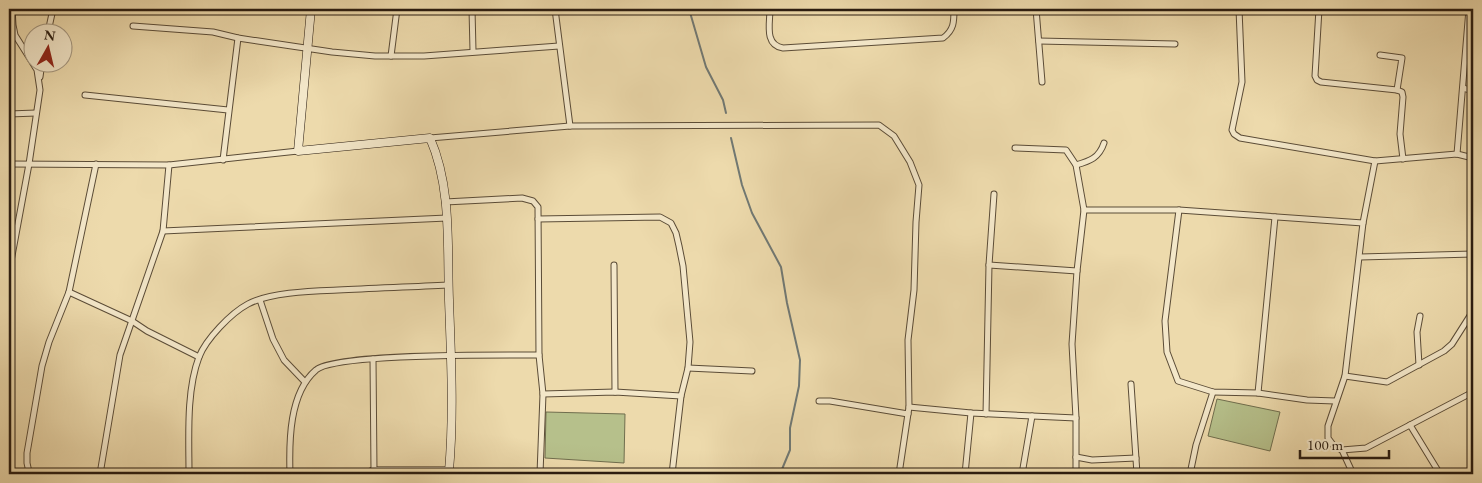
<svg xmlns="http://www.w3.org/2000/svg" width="1482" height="483" font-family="'EB Garamond',serif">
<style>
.green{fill:#b6c08b;stroke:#706e4e}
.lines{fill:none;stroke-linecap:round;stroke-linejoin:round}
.stream{stroke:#717974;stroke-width:2}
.street-casing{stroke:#5b4c37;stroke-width:7}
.secondary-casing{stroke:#2a1c10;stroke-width:9}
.street{stroke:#f3e7c9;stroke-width:5}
.secondary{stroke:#f3e7c9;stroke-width:8}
</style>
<rect width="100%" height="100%" fill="#eddaac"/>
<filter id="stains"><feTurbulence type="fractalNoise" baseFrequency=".004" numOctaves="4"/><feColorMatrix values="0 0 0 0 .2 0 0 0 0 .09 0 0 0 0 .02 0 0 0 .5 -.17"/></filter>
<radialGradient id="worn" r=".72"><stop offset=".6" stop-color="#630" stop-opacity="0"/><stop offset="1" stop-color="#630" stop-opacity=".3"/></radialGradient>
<g class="green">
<path d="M1217,399L1280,412L1270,451L1208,436Z"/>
<path d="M546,412L625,414L624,463L545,458Z"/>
</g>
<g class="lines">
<g class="stream">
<path d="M689,9L706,67L723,100L726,113"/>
<path d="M731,138L742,185L752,213L781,267L787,303L800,360L799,386L790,428V450L780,474"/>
</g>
<defs>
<g id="street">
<path d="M472,9L473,51"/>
<path d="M555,9L570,126"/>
<path d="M770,9C770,23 764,45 783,48L943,38C954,30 954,22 954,9"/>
<path d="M1036,9L1042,82"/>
<path d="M1239,9L1242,82L1232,130L1234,134L1240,138L1375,161L1457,154L1473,158"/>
<path d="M1319,9L1315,76L1317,80L1321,82L1397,90L1402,92L1403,97L1400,134L1403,159"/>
<path d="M133,26L213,32L238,38L332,52L375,56H424L559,46"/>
<path d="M48,32L53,9"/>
<path d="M1039,41L1175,44"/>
<path d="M1380,55L1402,58L1397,90"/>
<path d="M391,56L397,9"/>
<path d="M40,77L42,62"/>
<path d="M1463,88L1473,91"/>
<path d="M85,95L228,110"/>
<path d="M9,114L36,113"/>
<path d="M430,138L570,126L879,125L894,136L910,162L919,185L916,222L914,290L908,340L909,407L899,474"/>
<path d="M1015,148L1066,150L1076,165L1084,210L1077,271L1072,344L1076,418V474"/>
<path d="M1457,154L1469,9"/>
<path d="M223,160L238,38"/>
<path d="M1375,161L1363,223L1345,376L1328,426V438L1334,446L1342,450L1366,448L1473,392"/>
<path d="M9,164L169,165L298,151"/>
<path d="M1076,165C1090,161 1099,158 1104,143"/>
<path d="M445,202L522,198L533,201L538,207L539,355L543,394L540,474"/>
<path d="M1084,210H1179L1363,223"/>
<path d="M1179,210L1165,321L1167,352L1178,381L1213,392L1258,393L1307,400L1335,401"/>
<path d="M538,219L660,217L671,223L676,233L679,246L683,266L690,342L688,368L681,396L672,474"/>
<path d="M163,231L447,218"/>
<path d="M1360,257L1473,254"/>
<path d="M614,265L615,392"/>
<path d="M989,265L1077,271"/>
<path d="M9,272L29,164L40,90L37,70L15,35L13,25L12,9"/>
<path d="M69,292L132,321L147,331L199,357"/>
<path d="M260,300L273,339L284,360L305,382"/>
<path d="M373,359L374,471"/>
<path d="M1419,365L1417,332L1420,316"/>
<path d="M688,368L752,371"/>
<path d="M1345,376L1387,382L1444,351L1452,344L1473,311"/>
<path d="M1131,384L1137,474"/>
<path d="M1258,393L1275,217"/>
<path d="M543,394L615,392L681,396"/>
<path d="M819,401H830L908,414"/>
<path d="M909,407L971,413L1076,418"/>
<path d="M986,414L989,265L994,194"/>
<path d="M1410,425L1440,474"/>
<path d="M1342,450L1353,474"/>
<path d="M1076,457L1092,460L1136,458"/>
<path d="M449,471L478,474"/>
<path d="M33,474L29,472L27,463V453L42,366L49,342L69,292L96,164"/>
<path d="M100,474L120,355L163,231L169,165"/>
<path d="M189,474C189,438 186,391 199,357C206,339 231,313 248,304C270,292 313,291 338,290C374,288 411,287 448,285"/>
<path d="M290,474C289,442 289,393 316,370C335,353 504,355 539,355"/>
<path d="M965,474L971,413"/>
<path d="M1022,474L1032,416"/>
<path d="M1190,474L1196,445L1213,392"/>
</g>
<path id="secondary" d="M311,9L298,151L430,138C452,188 447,247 449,300C451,356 454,415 449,471H374L364,474"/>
</defs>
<use href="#street" class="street-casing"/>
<use href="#secondary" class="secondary-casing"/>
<use href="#street" class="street"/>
<use href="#secondary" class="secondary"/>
</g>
<rect width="1482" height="483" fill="none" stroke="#eddaac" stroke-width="30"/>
<rect x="10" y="10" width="1462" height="463" fill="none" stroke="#2a1c10" stroke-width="2.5"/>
<rect x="15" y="15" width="1452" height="453" fill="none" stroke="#2a1c10"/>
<g transform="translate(48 48) rotate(8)"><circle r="24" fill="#f3e7c9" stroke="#a3967f"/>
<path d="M0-4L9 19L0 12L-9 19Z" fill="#8f2418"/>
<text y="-8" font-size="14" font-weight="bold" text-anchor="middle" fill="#2a1c10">N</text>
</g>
<path d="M1300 450v8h89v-8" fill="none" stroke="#2a1c10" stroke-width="2.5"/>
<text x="1307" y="450" font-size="15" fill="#2a1c10" stroke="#f3e7c9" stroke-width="4" paint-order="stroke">100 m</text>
<rect width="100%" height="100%" filter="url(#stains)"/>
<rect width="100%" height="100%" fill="url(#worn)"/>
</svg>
